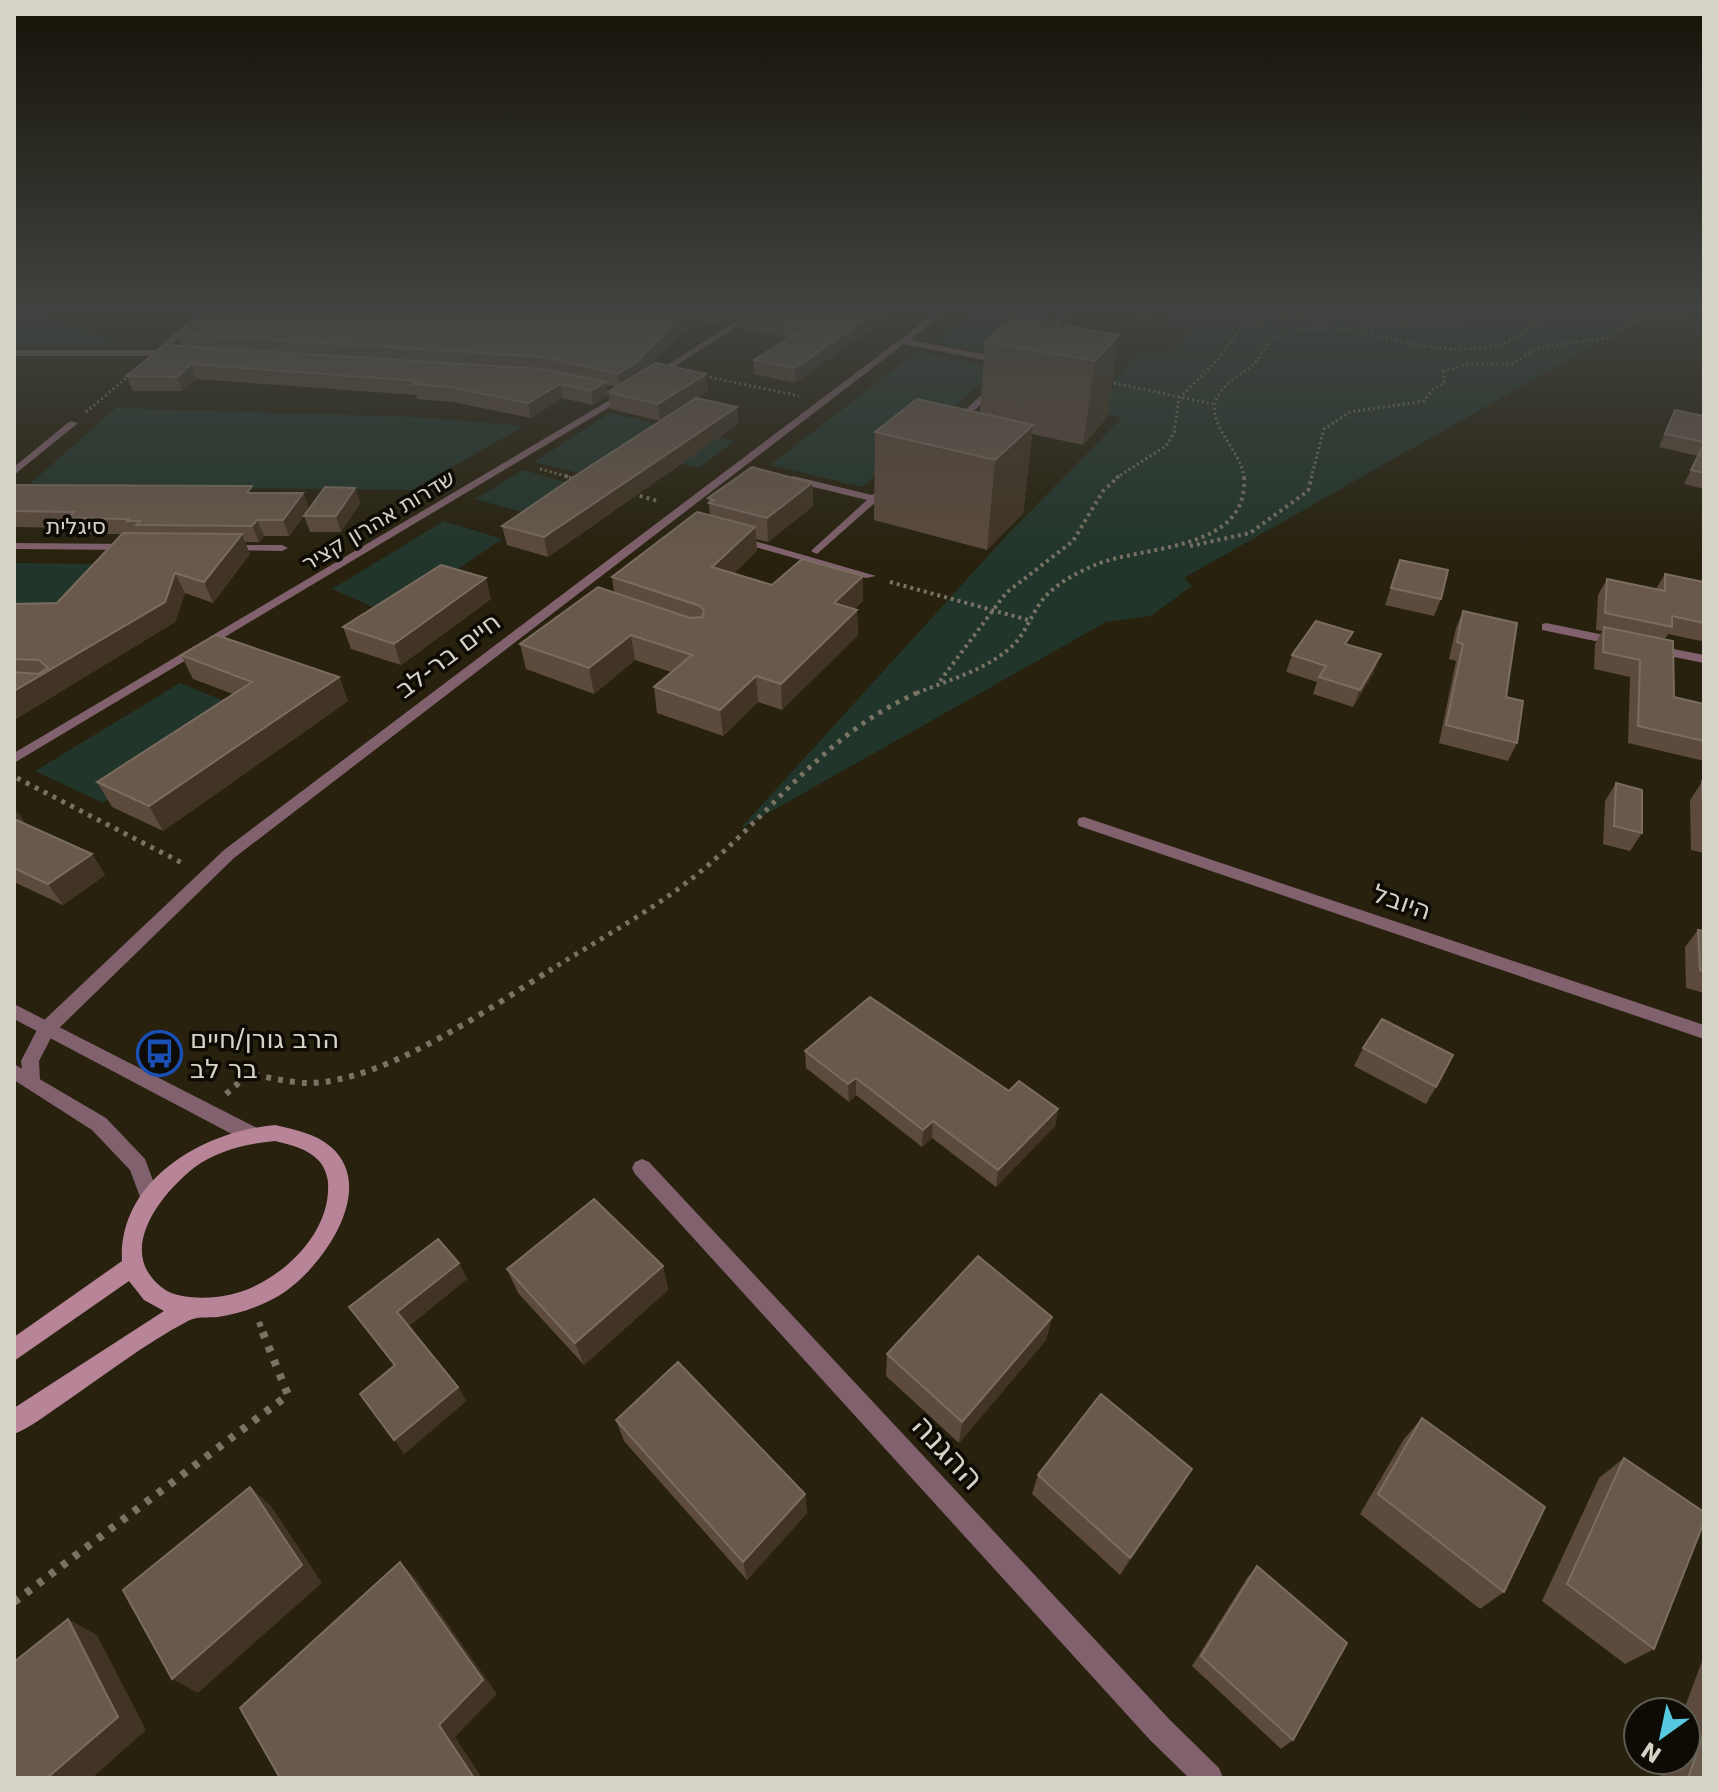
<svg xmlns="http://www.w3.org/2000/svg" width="1718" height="1792" font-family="'DejaVu Sans',Heebo,sans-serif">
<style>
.green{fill:#22352b}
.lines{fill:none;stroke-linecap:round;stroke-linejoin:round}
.path-far4{stroke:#787363;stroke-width:3;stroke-dasharray:2 3;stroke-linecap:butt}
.path-far3{stroke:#787363;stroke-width:4;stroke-dasharray:3 4;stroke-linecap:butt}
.path-far2{stroke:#787363;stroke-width:5;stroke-dasharray:4 6;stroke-linecap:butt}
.path-far1{stroke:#787363;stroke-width:6;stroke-dasharray:5 7;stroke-linecap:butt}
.path{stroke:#787363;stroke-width:8;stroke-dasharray:6 9;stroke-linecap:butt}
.service{fill:#81616d;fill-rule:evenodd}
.minor{fill:#81616d;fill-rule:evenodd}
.tertiary{fill:#81616d;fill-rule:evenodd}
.secondary{fill:#b78498;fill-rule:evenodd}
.wall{fill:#5c4a3d}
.shaded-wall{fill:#413424}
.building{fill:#69594c;stroke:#7a6c5f;stroke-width:2}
.labels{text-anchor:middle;stroke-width:7;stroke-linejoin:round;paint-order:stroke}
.far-street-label{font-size:22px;fill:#d6d2c6;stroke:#0e0b04}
.street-label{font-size:26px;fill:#d6d2c6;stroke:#0e0b04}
.poi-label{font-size:26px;fill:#d6d2c6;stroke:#0e0b04;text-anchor:start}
.near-street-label{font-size:32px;fill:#d6d2c6;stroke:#0e0b04}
</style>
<rect width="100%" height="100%" fill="#27210d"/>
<g class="green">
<path d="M14,310H58L45,315L123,344L14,345Z"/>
<path d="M968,310H1055L1013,357L932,342L961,320Z"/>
<path d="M1175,310L1239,314L1586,310L1642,318L1184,578L1192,586L1151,616L1106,622L740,829L1007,535L1122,418L1088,408L1142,350L1167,355L1190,332L1158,325Z"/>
<path d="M917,352L998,368L862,487L770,465Z"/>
<path d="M116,408L415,417L524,426L412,490L27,486Z"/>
<path d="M610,413L734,441L699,468L628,451L591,476L534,462Z"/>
<path d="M523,470L579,486L536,516L475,499Z"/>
<path d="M444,521L502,539L391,615L332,589Z"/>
<path d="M14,563L114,564L62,616H14Z"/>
<path d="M180,683L247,710L103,803L35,771Z"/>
</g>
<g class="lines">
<g class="path-far4">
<path d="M700,375L799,396"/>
<path d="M1109,382L1213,404"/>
<path d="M86,412L130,375"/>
<path d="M540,469L573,478"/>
<path d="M1116,478L1166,446L1174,433L1179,398L1217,361L1236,334L1249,324L1291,316L1431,325L1525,313L1557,316"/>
<path d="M1244,478C1242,450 1203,423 1218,396C1226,381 1243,374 1254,364C1263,355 1265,341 1277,336C1332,312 1400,349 1457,349C1474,349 1495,348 1511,340C1524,334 1533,323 1547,318C1588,305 1639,310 1680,318"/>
<path d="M1311,478L1324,429L1350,412L1424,401L1433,389L1444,384V371L1469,364H1512L1532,351L1554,345L1608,338L1642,318H1680L1700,310"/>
</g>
<g class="path-far3">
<path d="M565,476L577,479"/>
<path d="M633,494L658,501"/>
<path d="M1190,546L1250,533L1308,491L1312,476"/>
<path d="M890,582L1032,621"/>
<path d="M940,681L1006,593L1073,541L1103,491L1119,476"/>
<path d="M917,693C948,680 984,671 1010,648C1023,637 1028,622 1037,608C1049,587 1074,574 1095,565C1141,545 1250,553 1244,476"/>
</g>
<g class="path-far2">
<path d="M17,778L186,865"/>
<path d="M549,971C601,938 659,907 706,867C781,803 827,732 921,691"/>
</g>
<g class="path-far1">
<path d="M226,1094L249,1074C268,1077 290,1083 310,1083C386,1081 488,1009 552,969"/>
<path d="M259,1322L262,1330"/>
</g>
<path class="path" d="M14,1602L288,1395L261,1328"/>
<g class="service">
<path d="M1063,310H1071L1045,341H1039V337Z"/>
<path d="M1121,310H1138L1151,314L1147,316Z"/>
<path d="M906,339L1003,358L1007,361L1003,364L903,344L902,342Z"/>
<path d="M992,385L999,387L956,428H950V424Z"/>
<path d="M793,476L872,495L886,483L895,485L817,554L811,551L813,549L867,500L789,481L788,479Z"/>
<path d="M733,537H741L876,576L866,578L733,541Z"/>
</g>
<g class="minor">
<path d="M201,310H210L166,350L178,351V355L175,356H14V350H156Z"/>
<path d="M939,310H948L234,858L53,1034L39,1061L40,1081L38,1086L31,1089L24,1086L21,1061L40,1024L224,850Z"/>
<path d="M70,421L78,423L14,475V467Z"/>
<path d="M14,543L132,544L138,547L132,550L14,549Z"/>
<path d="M228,545H282L288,548L282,551L224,550V546Z"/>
<path d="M1546,623L1619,638L1625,642L1619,646L1542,630V624Z"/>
<path d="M1653,645L1704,655V663L1649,652L1647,649Z"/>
<path d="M1084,817L1704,1025V1039L1079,826L1077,822L1079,818Z"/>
<path d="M642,1159L649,1162L1170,1720L1219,1768L1223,1778H1189L1150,1740L635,1174L632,1168L635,1162Z"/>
</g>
<g class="tertiary">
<path d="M753,310H762L657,378L650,376Z"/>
<path d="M625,391L633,393L14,763V753Z"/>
<path d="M14,1004L259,1129L262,1135L259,1141L252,1143L245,1141L14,1019Z"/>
<path d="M14,1064L106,1118L145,1159L160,1199L157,1205L150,1208L143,1205L130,1170L92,1130L14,1080Z"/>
</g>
<path class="secondary" d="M275,1125C295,1130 315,1133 331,1147C379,1189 321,1270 280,1295C262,1306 239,1314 218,1317C208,1318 196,1316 188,1321C144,1344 102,1377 61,1405C46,1415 31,1427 14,1434V1408L164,1311L144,1300L129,1281L14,1361V1337L122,1261C118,1180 204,1131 275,1125ZM275,1141C291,1145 307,1148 319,1161C324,1166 327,1175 328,1182C331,1227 294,1267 255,1286C233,1297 202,1301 178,1295C168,1293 160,1287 153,1279C121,1243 165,1190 195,1167C219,1150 246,1144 275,1141Z"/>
</g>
<g class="wall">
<path d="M117,310H161L138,317Z"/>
<path d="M217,310H897L795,383L754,374V360L788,338L739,328L738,315L722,325L695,320L645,369L706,374L708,391L697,398L737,407L738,424L548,557L507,545L502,526L660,421L611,409L608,392L616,387L606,385L608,396L593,405L562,398L531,418L453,402L417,399L416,395L196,379L182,391H133L126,376L182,346L177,334Z"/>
<path d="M1119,335L1107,417L1083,445L1032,434L1023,513L987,550L874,520L875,432L980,413L985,342Z"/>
<path d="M1675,410L1704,416V489L1684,484L1698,456L1659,447Z"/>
<path d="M812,483L813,506L768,542L756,539L757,551L733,574L772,585L863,576V601L854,609L857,610L858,635L782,710L758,702L723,736L657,713L654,687L671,672L635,660L594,694L526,669L520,644L614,592L612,577L710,515L708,498Z"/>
<path d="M14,485L254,493H303L309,509L289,536H264L259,542H245L250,554L213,603L185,593L175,622L14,720V604L57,603L122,534H76L73,528L14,527Z"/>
<path d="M355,488L360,503L341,532H310L304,516Z"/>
<path d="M1400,560L1441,599L1434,616L1385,605Z"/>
<path d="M1665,574L1704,582V637L1701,641L1668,634L1665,639L1674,697L1704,704V761L1628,743L1630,677L1594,669L1595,644L1602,631L1596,630L1598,595L1607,579L1656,589Z"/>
<path d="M491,599L401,665L351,649L343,627Z"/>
<path d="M1463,611L1506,697L1517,743L1508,761L1439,743L1456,661L1449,659L1456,628Z"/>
<path d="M1348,645L1374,672L1353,707L1313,694L1317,682L1286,672L1292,655Z"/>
<path d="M181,655L339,677L348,701L163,831L112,807L97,782L233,694L193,679Z"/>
<path d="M1702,782L1704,783V853L1691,850L1690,800Z"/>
<path d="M1616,783L1642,833L1630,851L1603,844L1605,801Z"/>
<path d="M14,810L26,824L92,854L105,875L63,905L14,882Z"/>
<path d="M1698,930L1704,931V993L1686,988L1685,947Z"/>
<path d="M1363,1048L1436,1087L1426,1104L1354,1066Z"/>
<path d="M805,1051L1009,1091L1058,1109L1055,1126L996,1187L932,1138L922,1147L856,1095L849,1102L806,1068Z"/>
<path d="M459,1263L467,1279L408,1326L458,1387L466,1401L404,1454L394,1366L349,1307Z"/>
<path d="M663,1266L668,1290L584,1365L518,1293L507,1269Z"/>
<path d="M1052,1317L1046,1340L959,1443L886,1376L887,1354Z"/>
<path d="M1422,1418L1504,1592L1480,1609L1360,1514L1404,1439Z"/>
<path d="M616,1420L805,1494L807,1513L747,1580L624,1441Z"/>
<path d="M1624,1458L1654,1649L1625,1664L1542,1601L1599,1478Z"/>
<path d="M1192,1469L1180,1489L1120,1575L1032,1494L1038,1475Z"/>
<path d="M1257,1566L1293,1740L1281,1749L1192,1666L1247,1578Z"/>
<path d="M1704,1656V1778H1659L1666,1760H1686V1712H1683Z"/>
</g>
<g class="shaded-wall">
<path d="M135,310H161L138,317Z"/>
<path d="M690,310H694L695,320L638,376L620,388L618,374Z"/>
<path d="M724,310H746L722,325L721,312Z"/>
<path d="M879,310H897L795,383V368Z"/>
<path d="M1119,335L1107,417L1083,445L1095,361Z"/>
<path d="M191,364L196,379L182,391L177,377Z"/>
<path d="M706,374L708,391L660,421L658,404Z"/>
<path d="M606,382L608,396L593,405L591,391Z"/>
<path d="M560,384L562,398L531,418L528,403Z"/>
<path d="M737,407L738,424L548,557L544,537Z"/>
<path d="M1033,425L1023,513L987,550L995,460Z"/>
<path d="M812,483L813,506L768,542L767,518Z"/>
<path d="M355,488L360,503L341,532L336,516Z"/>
<path d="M303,493L309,509L289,536L283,520Z"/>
<path d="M257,520L264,536L259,542L252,526Z"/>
<path d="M755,527L757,551L714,592L712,567Z"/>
<path d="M242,534L250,554L213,603L204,582Z"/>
<path d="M175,573L185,593L175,622L14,720V691L165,602Z"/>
<path d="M863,576V601L835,628L834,603Z"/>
<path d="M486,578L491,599L401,665L394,644Z"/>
<path d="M857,610L858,635L782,710L781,684Z"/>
<path d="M631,635L635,660L594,694L589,668Z"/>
<path d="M1381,654L1374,672L1353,707L1360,690Z"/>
<path d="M756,676L758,702L723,736L720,710Z"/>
<path d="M339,677L348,701L163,831L149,806Z"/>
<path d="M18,812L32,833L14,823V814Z"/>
<path d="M92,854L105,875L63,905L48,884Z"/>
<path d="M856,1078V1095L849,1102L848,1084Z"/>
<path d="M1058,1109L1055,1126L996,1187L998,1170Z"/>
<path d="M933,1121L932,1138L922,1147L923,1130Z"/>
<path d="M459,1263L467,1279L407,1328L397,1312Z"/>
<path d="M663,1266L668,1290L584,1365L575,1343Z"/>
<path d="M1052,1317L1046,1340L959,1443L962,1422Z"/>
<path d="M458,1387L466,1401L404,1454L394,1440Z"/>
<path d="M1192,1469L1180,1489L1120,1575L1130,1558Z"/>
<path d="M250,1487L271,1506L322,1583L198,1693L172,1679Z"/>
<path d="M805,1494L807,1513L747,1580L743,1562Z"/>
<path d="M400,1562L416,1579L497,1694L455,1737L482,1778H474L439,1725Z"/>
<path d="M68,1619L97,1635L146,1730L92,1778H47Z"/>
</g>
<g class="building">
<path d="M217,310H690L636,362L618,374L544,357L177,334L190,324Z"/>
<path d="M746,310H879L795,368L754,360L804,328L738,315Z"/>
<path d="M1013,317L1119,335L1095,361L985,342Z"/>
<path d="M165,345L543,369L606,382L591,391L560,384L528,403L450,387L413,384L417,381L191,364L177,377L126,376Z"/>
<path d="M655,363L706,374L658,404L608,392Z"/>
<path d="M696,398L737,407L544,537L502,526L578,474Z"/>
<path d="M917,399L1033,425L995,460L875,432Z"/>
<path d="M1675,410L1704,416V442L1665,434Z"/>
<path d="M1704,444V473L1691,470Z"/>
<path d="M752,467L812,483L767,518L709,503L714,500L708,498Z"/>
<path d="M14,485L252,486L247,493H303L283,520H257L252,526L136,525L140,521H127L129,519L68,518L74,512L14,511Z"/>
<path d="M325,487L355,488L336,516H304Z"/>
<path d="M697,512L755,527L712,567L772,585L802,559L863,576L834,603L857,610L781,684L756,676L720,710L654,687L692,655L631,635L589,668L520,644L598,587L690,618L702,617L704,610L700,606L612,577Z"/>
<path d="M123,533L242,534L204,582L175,573L165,602L14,691V672L38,674L48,668L39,660L14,659V604L57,603Z"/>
<path d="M1400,560L1448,570L1441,599L1391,588Z"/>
<path d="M441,565L486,578L394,644L343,627Z"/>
<path d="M1665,574L1704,582V623L1672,616V627L1605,613L1607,579L1665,591Z"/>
<path d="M1463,611L1517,623L1506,697L1523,701L1517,743L1446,725L1463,644L1457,642Z"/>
<path d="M1316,621L1353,632L1345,644L1381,654L1360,690L1319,677L1326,666L1292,655Z"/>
<path d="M1604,627L1673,641L1674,697L1704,704V741L1638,726L1640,660L1603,652Z"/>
<path d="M216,635L339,677L149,806L97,782L252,682L181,655Z"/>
<path d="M1702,782L1704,783V832Z"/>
<path d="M1616,783L1642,790V833L1614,826Z"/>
<path d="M14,819L92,854L48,884L14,868Z"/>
<path d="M1698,930L1704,931V972L1700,970Z"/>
<path d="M870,997L1009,1091L1019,1081L1058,1109L998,1170L933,1121L923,1130L856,1078L848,1084L805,1051Z"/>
<path d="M1382,1019L1453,1055L1436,1087L1363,1048Z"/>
<path d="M594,1199L663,1266L575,1343L507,1269Z"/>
<path d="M438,1239L459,1263L397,1312L458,1387L394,1440L360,1394L395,1365L349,1307Z"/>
<path d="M978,1256L1052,1317L962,1422L887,1354Z"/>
<path d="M678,1362L805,1494L743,1562L616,1420Z"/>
<path d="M1101,1394L1192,1469L1130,1558L1038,1475Z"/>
<path d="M1422,1418L1545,1507L1504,1592L1378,1494Z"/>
<path d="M1624,1458L1704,1512V1522L1654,1649L1567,1584Z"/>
<path d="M250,1487L302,1565L172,1679L123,1590Z"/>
<path d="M400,1562L483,1680L439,1725L474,1778H280L240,1708Z"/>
<path d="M1257,1566L1347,1643L1293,1740L1201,1656Z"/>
<path d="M68,1619L118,1717L47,1778H14V1662Z"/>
<path d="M1704,1732V1778H1688Z"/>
</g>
<linearGradient id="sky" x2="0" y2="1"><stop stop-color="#151207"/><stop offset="0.55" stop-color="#414340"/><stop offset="1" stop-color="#414340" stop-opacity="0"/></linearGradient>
<rect width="1718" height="561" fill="url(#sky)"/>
<defs>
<symbol id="bus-ring" viewBox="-11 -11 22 22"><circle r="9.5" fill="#0e0b04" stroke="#1a4fb4" stroke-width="1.5"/><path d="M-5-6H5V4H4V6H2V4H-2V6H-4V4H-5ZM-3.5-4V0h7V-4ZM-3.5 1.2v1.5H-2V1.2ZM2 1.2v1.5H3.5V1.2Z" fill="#1a4fb4"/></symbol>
</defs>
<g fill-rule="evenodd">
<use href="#bus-ring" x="134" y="1028" width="51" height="51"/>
</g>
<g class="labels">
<g class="far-street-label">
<text transform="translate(378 520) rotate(-31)" y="8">שדרות אהרון קציר</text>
<text x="76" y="534">סיגלית</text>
</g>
<g class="street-label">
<text transform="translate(448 655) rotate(-37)" y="9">חיים בר-לב</text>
<text transform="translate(1402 902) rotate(19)" y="9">היובל</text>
</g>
<g class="poi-label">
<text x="190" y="1048">הרב גורן/חיים<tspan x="190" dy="30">בר לב</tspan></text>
</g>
<g class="near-street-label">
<text transform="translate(948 1452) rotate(47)" y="11">ההגנה</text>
</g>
</g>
<rect width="1718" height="1792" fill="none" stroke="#d6d2c6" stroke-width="32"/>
<g transform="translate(1662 1736) rotate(213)"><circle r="38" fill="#0e0b04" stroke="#5e5b52" stroke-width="2"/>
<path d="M0-6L14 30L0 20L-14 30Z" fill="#56c9e1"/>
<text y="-12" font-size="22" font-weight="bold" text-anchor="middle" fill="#d6d2c6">N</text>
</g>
</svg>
